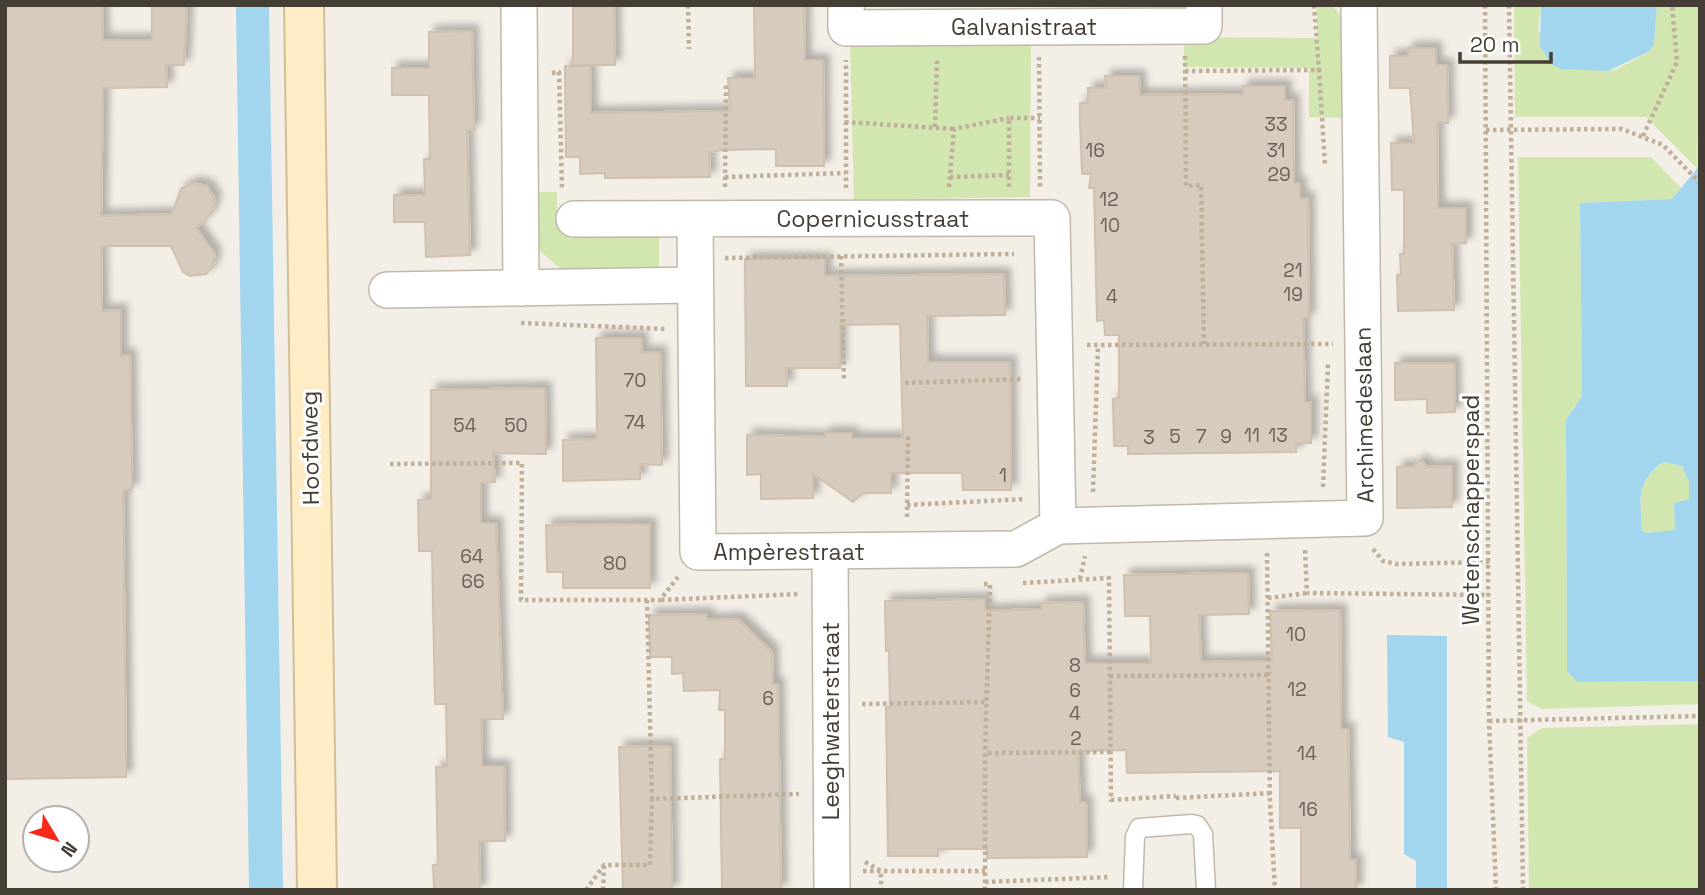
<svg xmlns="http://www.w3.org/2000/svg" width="1705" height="895" font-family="'Space Grotesk',sans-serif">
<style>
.green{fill:#d2e7af}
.water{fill:#a2d6ef;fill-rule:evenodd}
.building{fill:#d7cbbe;stroke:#cfc0af;stroke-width:2;filter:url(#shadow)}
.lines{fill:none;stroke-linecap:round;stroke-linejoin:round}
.lane-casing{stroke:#c1b8ab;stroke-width:21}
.street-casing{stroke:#c1b8ab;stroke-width:38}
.secondary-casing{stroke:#d2be96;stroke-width:42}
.path{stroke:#c0af9a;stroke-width:4.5;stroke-dasharray:3.5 3.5;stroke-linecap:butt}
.lane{stroke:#fff;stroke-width:18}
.street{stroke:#fff;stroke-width:35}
.secondary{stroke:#feecc5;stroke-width:38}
.labels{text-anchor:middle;stroke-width:6;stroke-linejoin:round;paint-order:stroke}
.number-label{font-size:19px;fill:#6a6157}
.street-label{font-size:23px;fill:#453e35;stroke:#fff}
</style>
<defs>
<filter id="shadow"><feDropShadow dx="6" dy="-6" stdDeviation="3.5" flood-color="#0004"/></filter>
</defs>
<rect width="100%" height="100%" fill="#f3eee6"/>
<g class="green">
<path d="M1317,5L1333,6L1347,24L1346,118L1309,117V68L1184,67V37L1317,38Z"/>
<path d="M1514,5H1541L1538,31L1594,69L1615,70L1650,51L1654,44L1657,5H1700L1697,168L1646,117H1515Z"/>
<path d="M1031,41L1030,197L854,200L850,44Z"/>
<path d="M1518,157H1651L1681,188L1672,199L1580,203L1582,396L1566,420L1567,671L1577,682L1700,681V704L1542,709L1527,701Z"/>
<path d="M535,192H557V225L573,234L659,233V273H565L537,248Z"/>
<path d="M1663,462L1682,466L1689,482V499L1674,503L1675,530L1645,533L1642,529C1640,497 1636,483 1663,462Z"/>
<path d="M1700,724V890H1529L1527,738L1542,728Z"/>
</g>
<g class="water">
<path d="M236,5H269L283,890H249Z"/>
<path d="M1541,5H1657L1654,44L1650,51L1608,71L1561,69L1551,64L1540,46Z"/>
<path d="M1700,165V681L1577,682L1567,671L1566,420L1582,396L1580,203L1672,199ZM1663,462L1682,466L1689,482V499L1674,503L1675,530L1645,533L1642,529C1640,498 1636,482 1663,462Z"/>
<path d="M1387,635L1447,636V890H1416V861L1404,854V742L1388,737Z"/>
</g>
<g class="building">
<path d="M5,5H102L103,40H152V5H187L184,65H166L167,87L103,88L101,216L172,214L181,189L193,183L207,186L215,199L211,214L196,228L215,254L212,268L206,274L190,276L183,272L171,246H101L102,311L121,310V356L130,355L132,490H123L126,777L5,779Z"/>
<path d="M573,5H614L615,65H573Z"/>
<path d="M754,5H804L805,60H823L824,166H776V149L723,150L709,152L710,177L605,178V173L580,174V157H566L565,66H590L591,113L730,111L728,78H755Z"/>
<path d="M472,31L474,129L467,130L470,255L426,257L425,222H394V195H425L424,159H430L429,95H392V68H429V32Z"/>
<path d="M1408,48H1435L1436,65H1447L1448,123H1437L1438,208H1466V243L1452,244L1454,310L1398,311L1397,275H1401L1400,254H1404V190H1392L1391,143H1414L1410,88H1390V56H1408Z"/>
<path d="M1105,76H1139L1140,95L1243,94V86H1285V100H1293L1294,183L1300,184V198H1308L1309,318H1303L1305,402H1311V443H1296V452L1128,454V446H1114L1113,399L1119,398V335H1105L1104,320L1097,321L1094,188H1089L1091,174H1082L1080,121V103H1088V88H1106Z"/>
<path d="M745,259H825V276L1004,274L1005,315L927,316L928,362H1010L1011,490H963L962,473H891V493H863L853,502L813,474V498L761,499V474L747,475V435L825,437V433H852V438H903L900,324L840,325V368H786L787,386H746Z"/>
<path d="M596,338H641L642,353L660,352L662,465L640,464V479L563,481V440L597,439Z"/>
<path d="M1395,363H1454L1455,412L1427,413V399L1395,400Z"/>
<path d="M545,388L546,454L493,453L495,482L481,483V523H496L503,719H481L482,766H504L505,841H479L480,890H434L433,865H438L436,767H447L446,704H435L432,551H419L418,500L431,499V390Z"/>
<path d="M1420,460L1428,467L1452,466V507L1397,508V467H1413Z"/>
<path d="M650,524V588H563V572H547L546,525Z"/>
<path d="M1248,573L1249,614L1199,615L1201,662L1272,661L1270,611L1340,610L1341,729H1348L1350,860H1356V890H1301V828H1280V771L1127,773L1126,750L1078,751L1080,802H1086L1087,857L987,858V849H938V856H888L886,707H890L889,651H886L885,601L985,599V611L1041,609V603L1083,602L1085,663H1151L1150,616H1125L1124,575Z"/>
<path d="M707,614V620L738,619L772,652L773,684H778L781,890H722L720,759H725V710H719L720,690L684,691L683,673L672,674V657H650L649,615Z"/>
<path d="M670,746L672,890H623L619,747Z"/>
</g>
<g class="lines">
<defs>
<path id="lane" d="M1133,890L1135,837L1139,828L1192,824L1197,825L1203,834L1206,890"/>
<g id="street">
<path d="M519,5L521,288"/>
<path d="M846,5V28L1204,26V5"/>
<path d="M574,219L1052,218L1058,526"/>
<path d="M695,219L698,552L1016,549L1058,526L1365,518L1359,5"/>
<path d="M387,290L695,285"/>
<path d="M830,553L832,890"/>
</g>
<path id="secondary" d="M304,5L317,890"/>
</defs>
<use href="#lane" class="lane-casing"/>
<use href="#street" class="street-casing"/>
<use href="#secondary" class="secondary-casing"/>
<g class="path">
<path d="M688,5L689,49"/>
<path d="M1314,5L1319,70"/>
<path d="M1485,5L1489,721L1496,890"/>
<path d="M1509,5L1523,890"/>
<path d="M1185,56L1186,186L1201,185L1204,344"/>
<path d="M1039,57L1040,188"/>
<path d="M1185,71L1319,70L1325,165"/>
<path d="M552,73L559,72L562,189"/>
<path d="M845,122L954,129"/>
<path d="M935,127L937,59"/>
<path d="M1486,130L1622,129L1663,145L1700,183"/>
<path d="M1643,136L1677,62L1672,5"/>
<path d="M725,177L845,173"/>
<path d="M950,177L1009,175"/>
<path d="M725,187L726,85"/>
<path d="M949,187L954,129L1009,118"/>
<path d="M1009,187V118H1040"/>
<path d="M846,188V60"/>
<path d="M841,256L844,380"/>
<path d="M725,258L1014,254"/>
<path d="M521,323L666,329"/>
<path d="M1087,345L1333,344"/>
<path d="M905,383L1023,379"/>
<path d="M390,464L522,463L521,600H660L678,577"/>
<path d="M1323,487L1328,363"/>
<path d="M1093,492L1098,345"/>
<path d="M907,505L1025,499"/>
<path d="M907,517L908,434"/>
<path d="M1373,549L1383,561L1396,564L1489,562"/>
<path d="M1305,550L1307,593L1489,595"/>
<path d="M1267,553L1270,802L1275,890"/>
<path d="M1080,579L1085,556"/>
<path d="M1023,583L1109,578L1111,800L1176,796"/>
<path d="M984,584H990L985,753"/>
<path d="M1268,598L1307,593"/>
<path d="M647,600L652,799"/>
<path d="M661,600L799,594"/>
<path d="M1110,676L1269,675"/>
<path d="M862,704L987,702"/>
<path d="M1489,721L1700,716"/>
<path d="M1176,798L1271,793"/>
<path d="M865,862L881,871V890"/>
<path d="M863,871H985"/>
<path d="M985,882L1110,877"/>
<path d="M586,890L604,865H650L652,799L799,794"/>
<path d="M603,890L604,866"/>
<path d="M985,890V753L1111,752"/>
</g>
<use href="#lane" class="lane"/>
<use href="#street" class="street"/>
<use href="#secondary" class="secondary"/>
</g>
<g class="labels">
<g class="number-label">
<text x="1276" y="131">33</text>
<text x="1095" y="157">16</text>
<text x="1276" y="157">31</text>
<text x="1279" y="181">29</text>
<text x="1109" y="206">12</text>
<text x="1110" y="232">10</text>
<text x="1293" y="277">21</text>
<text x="1293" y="301">19</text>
<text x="1112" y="303">4</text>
<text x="635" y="387">70</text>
<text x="635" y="429">74</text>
<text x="465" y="432">54</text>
<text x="516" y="432">50</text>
<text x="1252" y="442">11</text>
<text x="1278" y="442">13</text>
<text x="1175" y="443">5</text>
<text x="1201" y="443">7</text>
<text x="1226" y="443">9</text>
<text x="1149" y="444">3</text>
<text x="1003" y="482">1</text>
<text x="472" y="563">64</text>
<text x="615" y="570">80</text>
<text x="473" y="588">66</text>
<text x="1296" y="641">10</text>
<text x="1075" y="672">8</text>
<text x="1297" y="696">12</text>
<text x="1075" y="697">6</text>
<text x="768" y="705">6</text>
<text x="1075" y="720">4</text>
<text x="1076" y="745">2</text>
<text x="1307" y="760">14</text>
<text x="1308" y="816">16</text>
</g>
<g class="street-label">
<text x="1024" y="35">Galvanistraat</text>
<text x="873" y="227">Copernicusstraat</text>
<text transform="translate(1364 415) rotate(-91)" y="8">Archimedeslaan</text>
<text transform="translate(310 448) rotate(-91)" y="8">Hoofdweg</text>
<text transform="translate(1471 510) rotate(-90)" y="8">Wetenschapperspad</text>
<text x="789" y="560">Ampèrestraat</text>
<text transform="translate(831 721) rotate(-90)" y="8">Leeghwaterstraat</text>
</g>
</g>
<rect width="1705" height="895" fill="none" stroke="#453e35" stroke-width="14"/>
<g transform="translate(56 839) rotate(128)"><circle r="33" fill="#ffffff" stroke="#b5b2ae" stroke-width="2"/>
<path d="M0-5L12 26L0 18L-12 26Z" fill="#f72918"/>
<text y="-10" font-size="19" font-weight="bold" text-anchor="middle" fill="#453e35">N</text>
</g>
<path d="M1460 52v10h91v-10" fill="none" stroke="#453e35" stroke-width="3.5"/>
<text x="1470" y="52" font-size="21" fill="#453e35" stroke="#ffffff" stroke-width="5" paint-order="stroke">20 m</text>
</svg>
